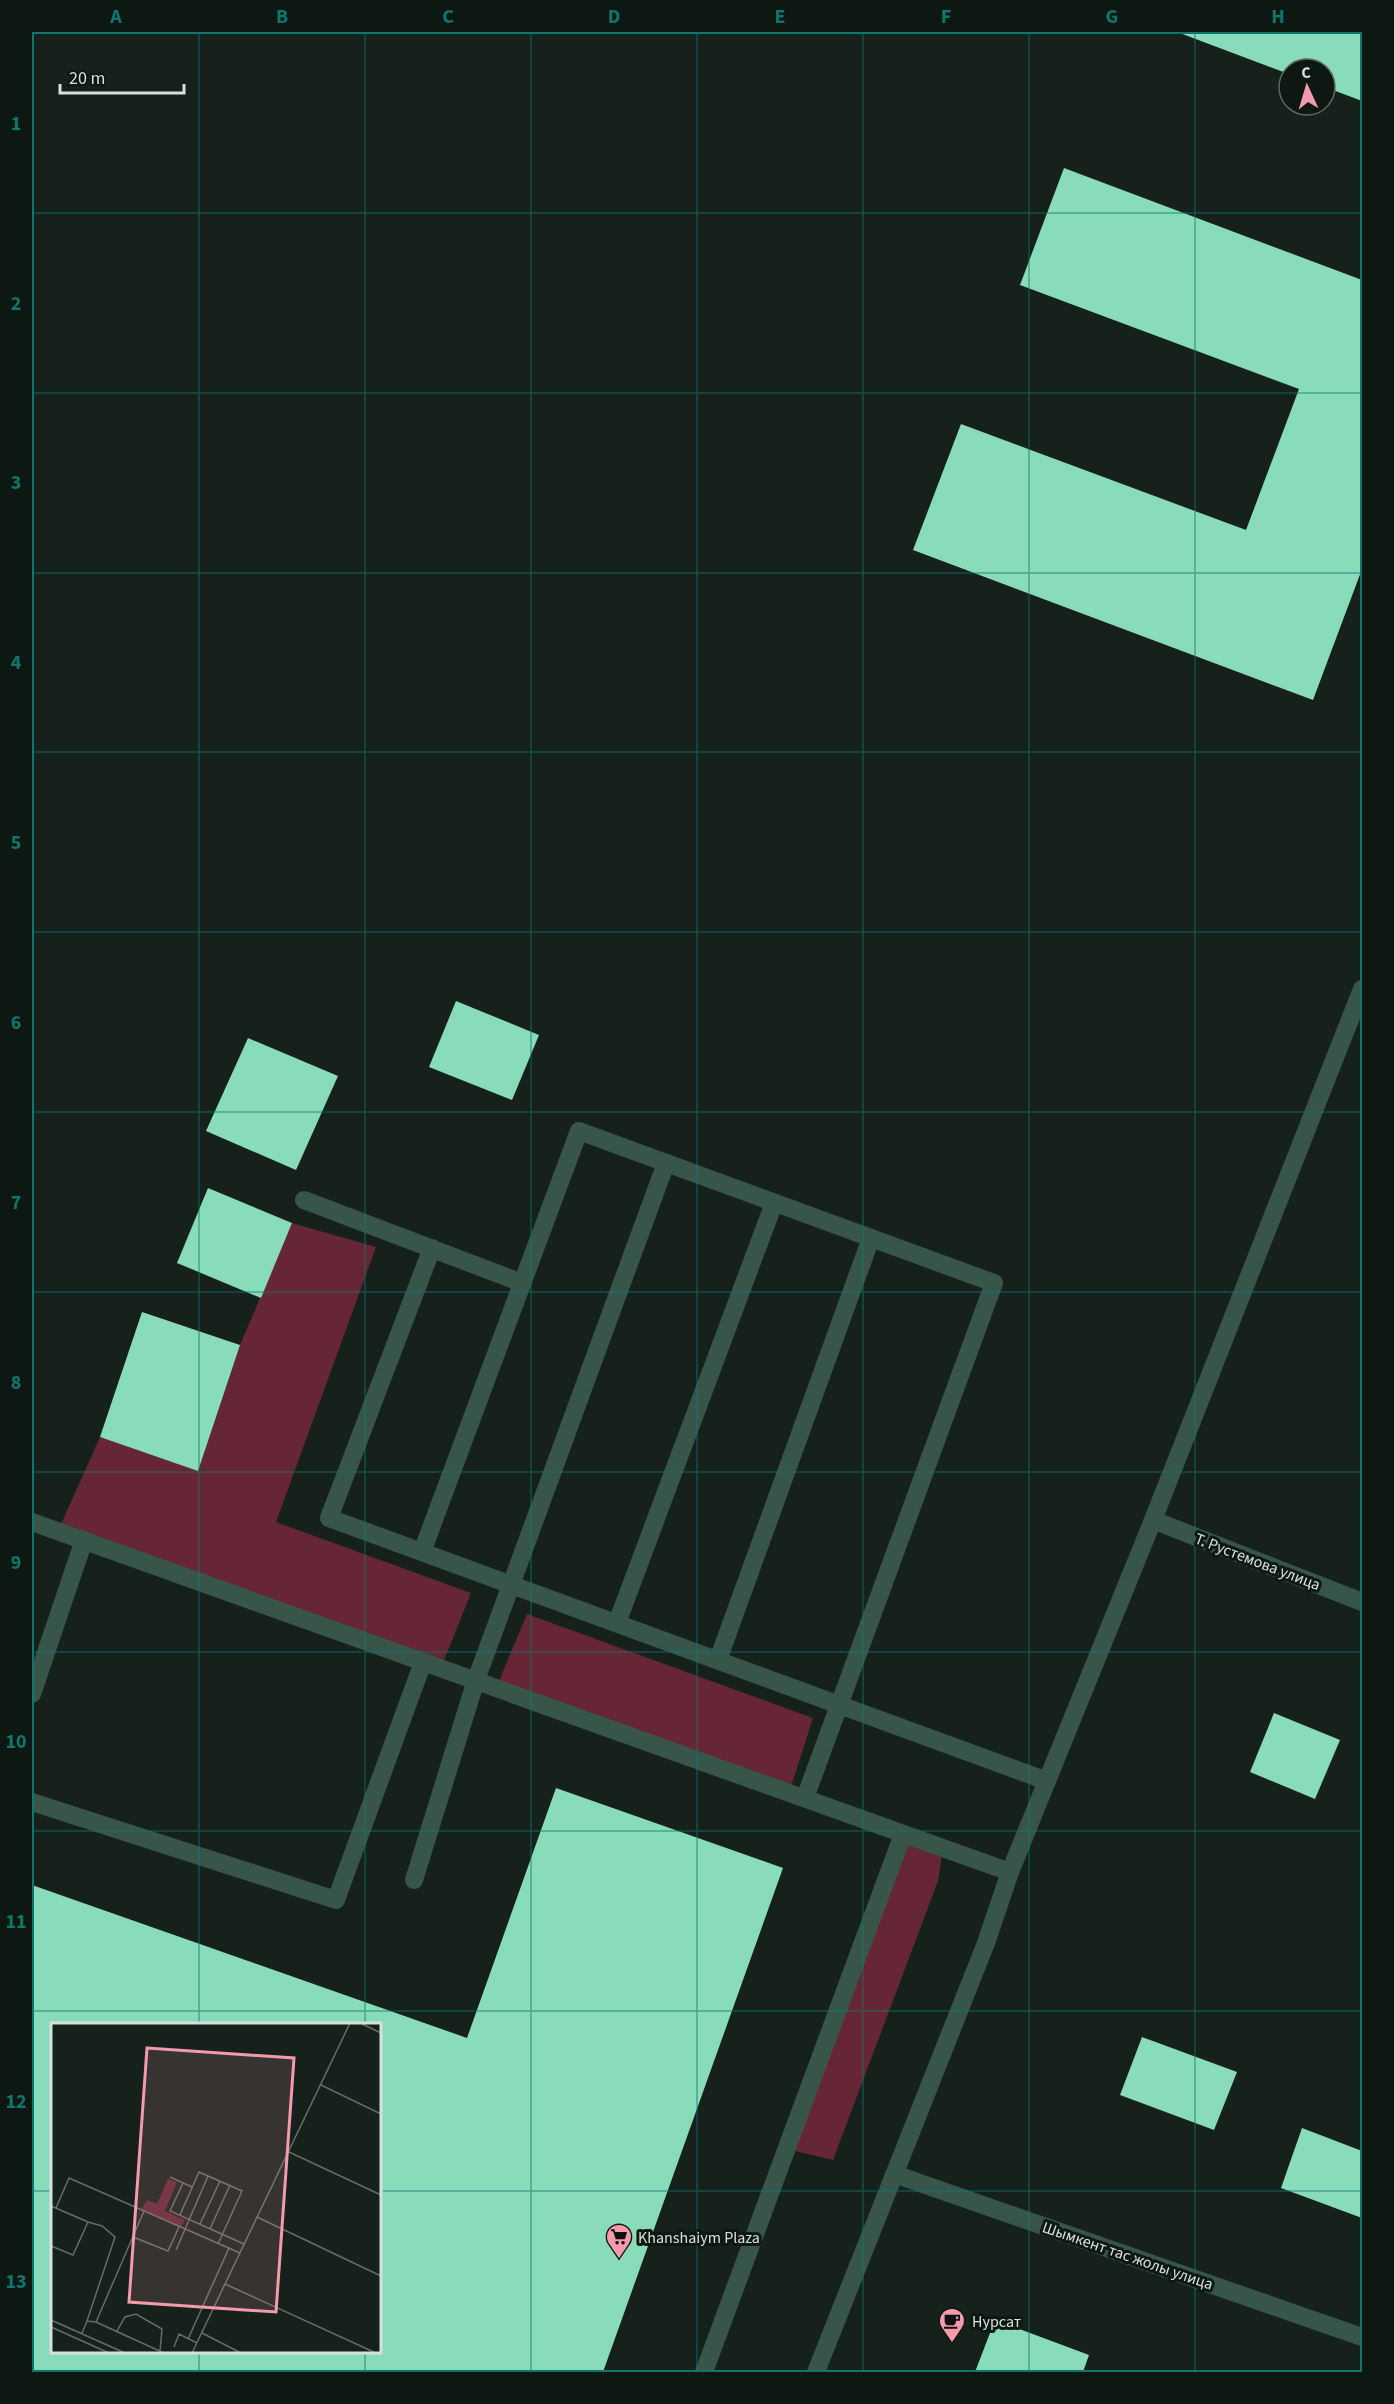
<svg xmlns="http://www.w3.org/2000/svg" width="1394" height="2404" font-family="'Source Sans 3',sans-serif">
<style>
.green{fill:#662636}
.building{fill:#88dcba;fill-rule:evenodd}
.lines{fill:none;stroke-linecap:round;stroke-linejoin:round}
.lane{stroke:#375649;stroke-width:18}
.street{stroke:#375649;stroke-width:18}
.grid{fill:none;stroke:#0f766e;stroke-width:1.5;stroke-opacity:0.55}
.labels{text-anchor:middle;stroke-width:6;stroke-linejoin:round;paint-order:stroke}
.street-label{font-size:16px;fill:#d8e0dc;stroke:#0d1813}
.poi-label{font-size:16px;fill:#d8e0dc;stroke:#0d1813;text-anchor:start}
.inset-road{fill:none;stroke:#646d69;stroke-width:1.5}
.view{fill:#f39aab;fill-opacity:0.15;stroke:#f39aab;stroke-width:3}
.inset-edge{fill:none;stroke:#d8e0dc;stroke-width:3}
.neatline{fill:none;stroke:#0f766e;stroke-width:2}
.grid-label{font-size:20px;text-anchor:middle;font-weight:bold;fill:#0f766e}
</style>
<rect width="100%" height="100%" fill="#16211c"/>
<g class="green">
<path d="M292,1223L376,1247L276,1522L471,1593L441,1668L58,1531L100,1437L198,1470L240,1345Z"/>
<path d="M527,1614L813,1718L789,1793L496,1688Z"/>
<path d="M903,1834L943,1848L938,1881L833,2160L787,2149Z"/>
</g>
<g class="building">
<path d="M1177,32H1362V101L1325,87V69H1289V74Z"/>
<path d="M1064,168L1362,280V569L1313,700L913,550L961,424L1246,530L1299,389L1020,285Z"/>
<path d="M456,1001L539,1035L512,1100L429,1067Z"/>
<path d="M248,1038L338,1076L296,1170L206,1131Z"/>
<path d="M208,1188L292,1223L261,1298L177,1263Z"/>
<path d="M142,1312L240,1345L198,1471L100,1437Z"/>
<path d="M1274,1713L1340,1740L1315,1799L1250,1772Z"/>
<path d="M556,1788L783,1868L603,2372H32V1885L467,2038ZM52,2024H380V2352H52Z"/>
<path d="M1142,2037L1237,2072L1214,2130L1120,2095Z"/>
<path d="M1302,2128L1362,2151V2218L1281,2188Z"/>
<path d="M995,2320L1089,2355L1083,2372H975Z"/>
</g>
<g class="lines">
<g class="lane">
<path d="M304,1200L522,1283"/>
<path d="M432,1248L329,1518L1047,1781"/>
<path d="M32,1522L1010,1872"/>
<path d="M422,1552L579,1131L994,1283L805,1798"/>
<path d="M617,1623L774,1203"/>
<path d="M718,1660L871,1238"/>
<path d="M32,1694L84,1540"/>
<path d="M32,1802L336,1900L423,1662"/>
<path d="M414,1880L476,1680L666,1163"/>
<path d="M704,2372L903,1834"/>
</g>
<g class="street">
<path d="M1153,1520L1362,1602"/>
<path d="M894,2174L1362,2337"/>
<path d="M816,2372L986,1943L1010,1872L1153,1520L1362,989"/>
</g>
</g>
<path class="grid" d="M199,32V2024M365,32V2024M531,32V2372M697,32V2372M863,32V2372M1029,32V2372M1195,32V2372M32,213H1362M32,393H1362M32,573H1362M32,752H1362M32,932H1362M32,1112H1362M32,1292H1362M32,1472H1362M32,1652H1362M32,1831H1362M32,2011H1362M32,2191H52M380,2191H1362M199,2352V2372M365,2352V2372"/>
<defs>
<symbol id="supermarket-pin" viewBox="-11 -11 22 30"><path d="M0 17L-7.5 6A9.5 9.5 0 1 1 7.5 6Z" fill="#f39aab" stroke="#0d1813"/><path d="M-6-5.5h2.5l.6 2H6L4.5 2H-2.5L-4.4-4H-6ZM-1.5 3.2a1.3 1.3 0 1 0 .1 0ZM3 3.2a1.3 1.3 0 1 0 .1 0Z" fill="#111"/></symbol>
<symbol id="cafe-pin" viewBox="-11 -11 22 30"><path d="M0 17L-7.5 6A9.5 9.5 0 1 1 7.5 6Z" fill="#f39aab" stroke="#0d1813"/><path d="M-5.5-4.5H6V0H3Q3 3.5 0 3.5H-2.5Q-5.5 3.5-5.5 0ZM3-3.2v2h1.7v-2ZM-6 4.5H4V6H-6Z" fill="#111"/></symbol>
</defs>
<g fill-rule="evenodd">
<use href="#supermarket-pin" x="604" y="2222" width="30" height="40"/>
<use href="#cafe-pin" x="937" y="2306" width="30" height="40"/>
</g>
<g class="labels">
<g class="street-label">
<text transform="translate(1258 1561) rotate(21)" y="6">Т. Рустемова улица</text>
<text transform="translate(1128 2255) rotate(19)" y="6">Шымкент тас жолы улица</text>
</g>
<g class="poi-label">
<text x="638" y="2243">Khanshaiym Plaza</text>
<text x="972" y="2327">Нурсат</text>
</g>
</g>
<g transform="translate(51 2023)">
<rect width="330" height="330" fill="#16211c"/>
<path d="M117,156L126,159L114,188L134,197L130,204L90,187L96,177L106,181Z" fill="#662636"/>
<path class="inset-road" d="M309,0L330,10M270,62L330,91M238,129L330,172M119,154L141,164M132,160L119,188L193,221M0,183L37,199L22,232L0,223M5,185L18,155L189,230M129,192L148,149L191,168L167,221M206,194L330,253M149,201L169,158M159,206L179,162M82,214L117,228L128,204M125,227L157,153M174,261L325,330M0,297L74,330M36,298L64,214L51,203L37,199M45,299L93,188M0,304L58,330M66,308L74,294L85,291L111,306L109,328M31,310L36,298L45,299L113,330M151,310L190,330M137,316L178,225M123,324L128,311L146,320M141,330L299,0"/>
<path class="view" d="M96,25L243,35L225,289L78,279Z"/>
<rect width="330" height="330" class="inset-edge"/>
</g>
<rect width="1394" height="2404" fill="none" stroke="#0d1813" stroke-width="66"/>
<g transform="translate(1307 87) rotate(356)"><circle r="28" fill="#0d1813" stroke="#5e6863" stroke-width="1.5"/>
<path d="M0-4.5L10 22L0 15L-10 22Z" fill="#f39aab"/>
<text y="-9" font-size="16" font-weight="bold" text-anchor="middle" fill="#d8e0dc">С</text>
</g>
<path d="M60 84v9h124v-9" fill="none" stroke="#d8e0dc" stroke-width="3"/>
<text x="69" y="84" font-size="18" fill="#d8e0dc" stroke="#0d1813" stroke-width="4.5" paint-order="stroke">20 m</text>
<rect x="33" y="33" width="1328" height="2338" class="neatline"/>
<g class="grid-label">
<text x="116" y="23">A</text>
<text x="282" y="23">B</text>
<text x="448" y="23">C</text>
<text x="614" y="23">D</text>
<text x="780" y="23">E</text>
<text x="946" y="23">F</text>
<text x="1112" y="23">G</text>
<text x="1278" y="23">H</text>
<text x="16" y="130">1</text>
<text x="16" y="310">2</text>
<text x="16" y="489">3</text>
<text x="16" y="669">4</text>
<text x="16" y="849">5</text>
<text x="16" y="1029">6</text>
<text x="16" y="1209">7</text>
<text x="16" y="1389">8</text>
<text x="16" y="1569">9</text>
<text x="16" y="1748">10</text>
<text x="16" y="1928">11</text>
<text x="16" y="2108">12</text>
<text x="16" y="2288">13</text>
</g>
</svg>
